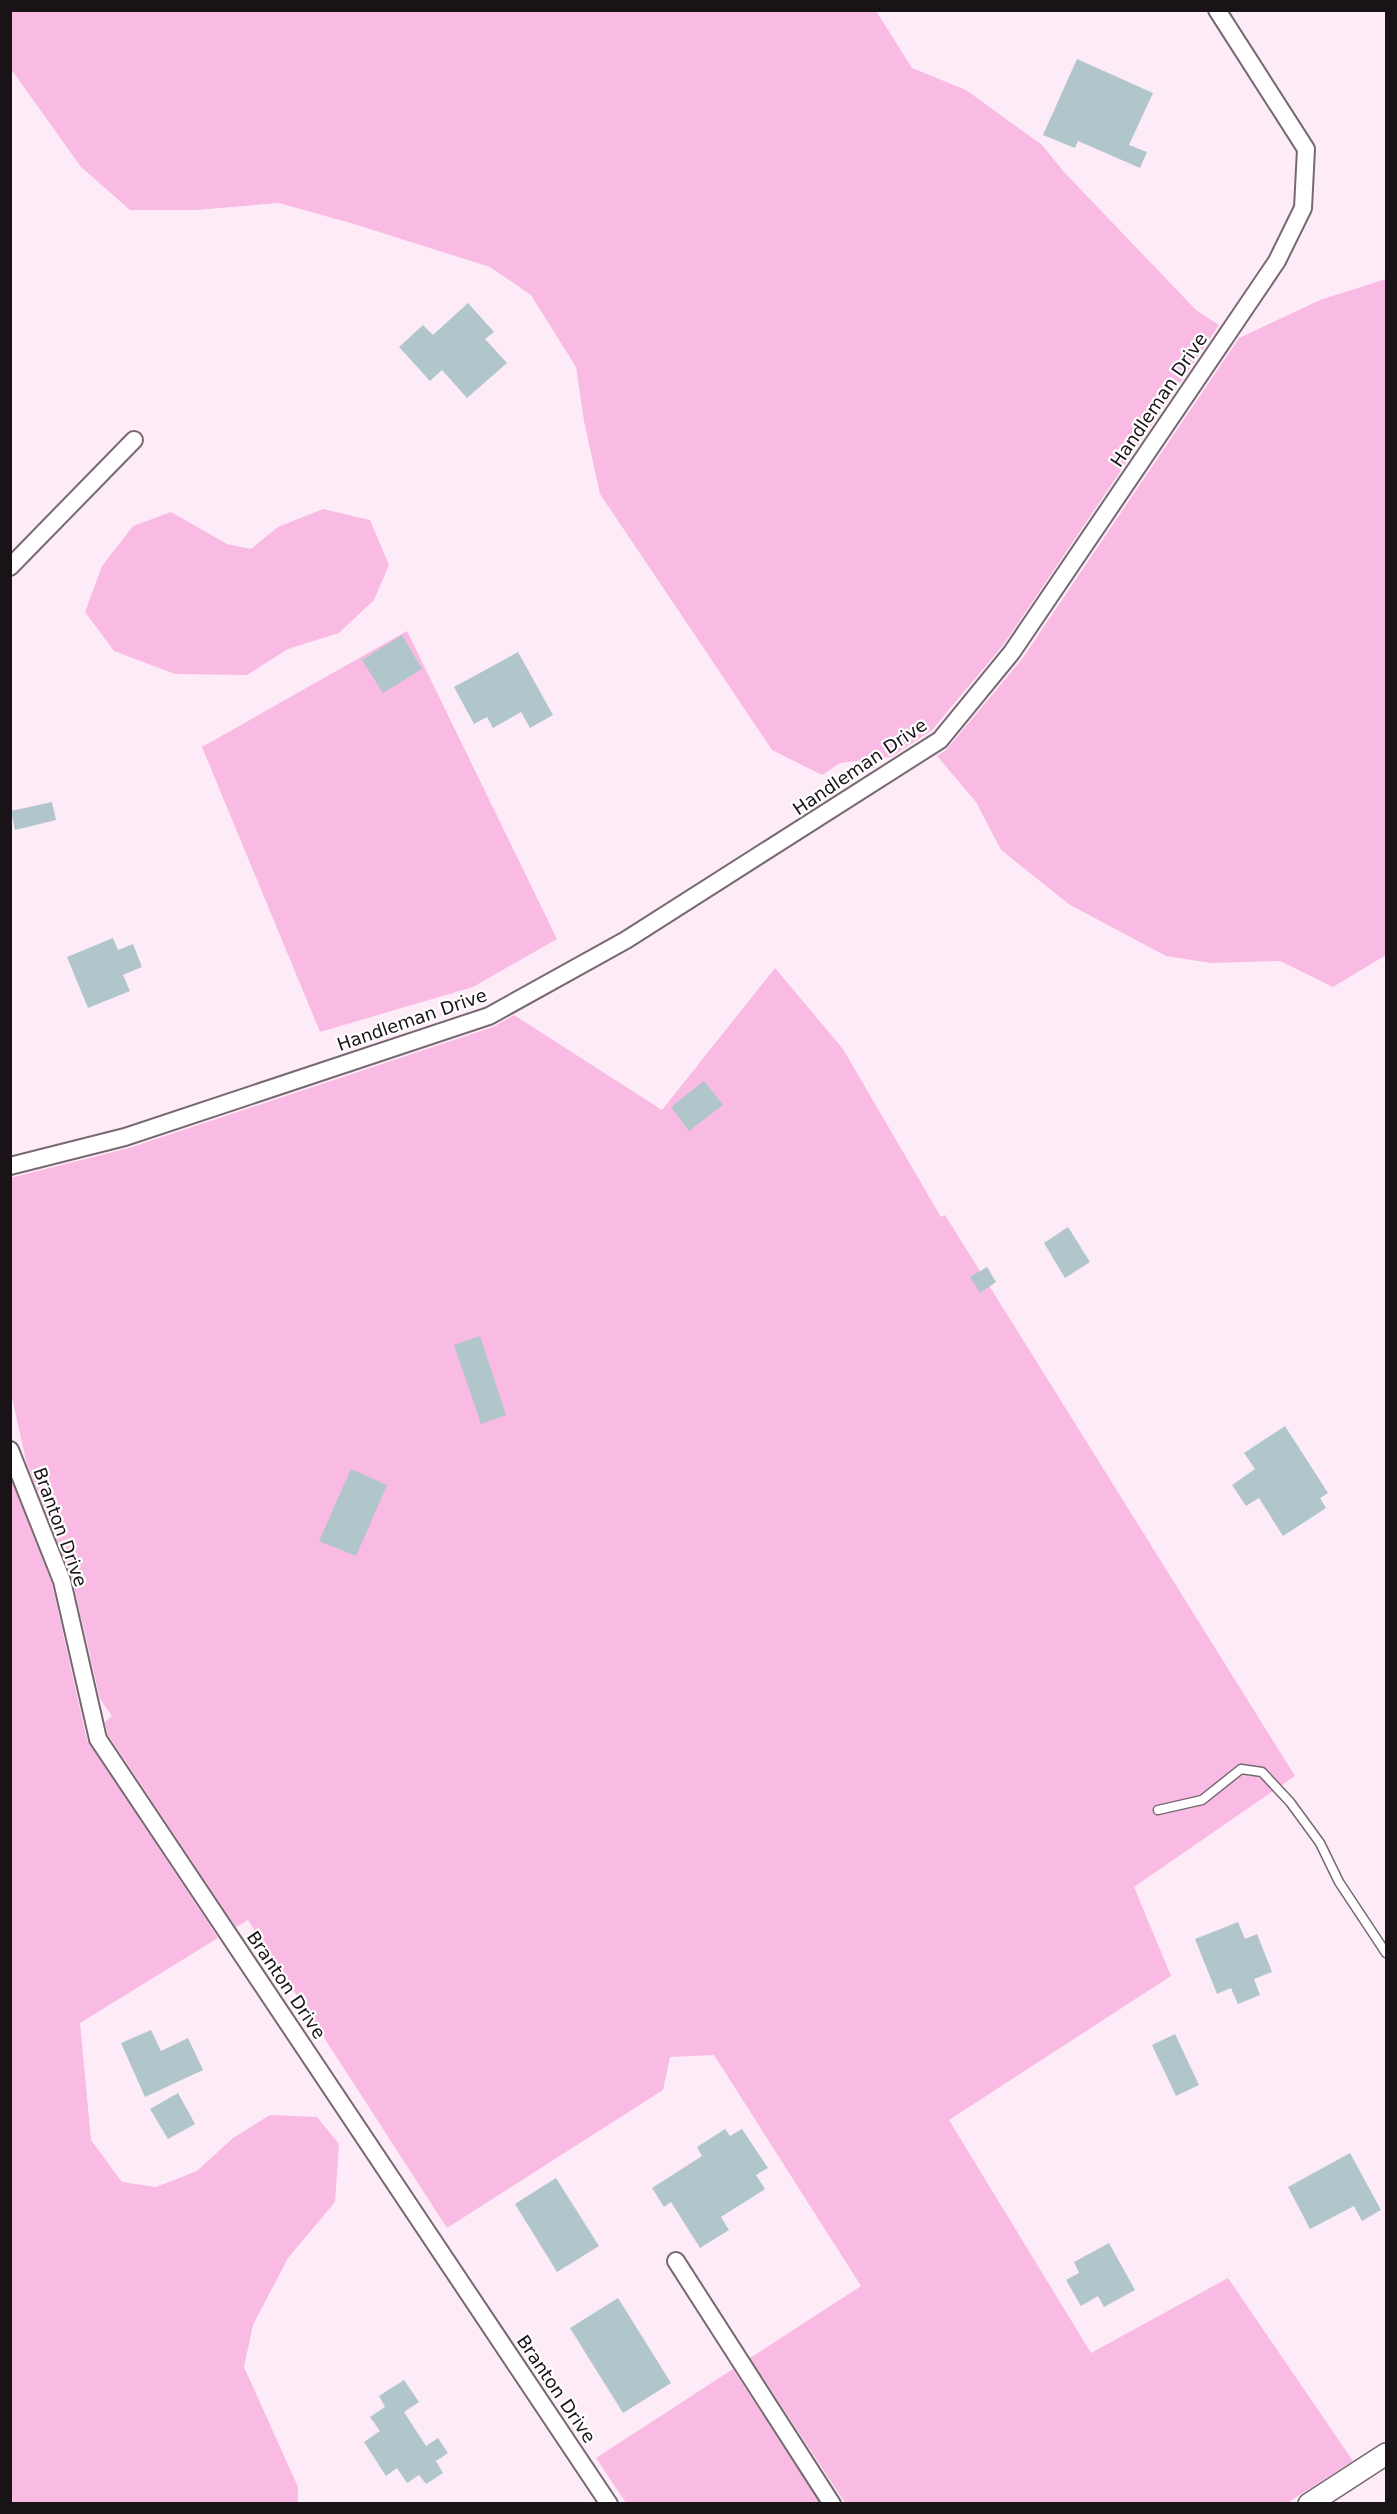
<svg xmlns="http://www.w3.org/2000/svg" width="1397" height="2514" font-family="'DejaVu Sans',sans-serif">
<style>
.green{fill:#f9bbe4}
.building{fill:#b1c6ca}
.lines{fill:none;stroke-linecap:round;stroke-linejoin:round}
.service-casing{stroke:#776872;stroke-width:11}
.minor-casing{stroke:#776872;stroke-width:20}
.tertiary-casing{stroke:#776872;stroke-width:24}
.service{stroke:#fff;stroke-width:8}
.minor{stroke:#fff;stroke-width:16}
.tertiary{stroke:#fff;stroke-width:21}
.labels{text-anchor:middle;stroke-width:4.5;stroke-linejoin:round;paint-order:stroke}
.street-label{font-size:18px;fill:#191317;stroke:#fff}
</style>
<rect width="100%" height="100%" fill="#fdecf7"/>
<g class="green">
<path d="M11,10L876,11L912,68L966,90L1042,145L1064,172L1196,310L1219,325L1004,644L932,730L891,757L840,763L822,775L772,750L600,494L584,421L576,367L531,295L490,267L354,224L279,203L196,210H130L81,167L11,69Z"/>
<path d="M1386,279V955L1333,987L1280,961L1211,963L1166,956L1070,905L1001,850L976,802L937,756L946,750L1022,659L1239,338L1320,300Z"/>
<path d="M323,509L370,520L389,565L374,600L339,633L288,649L247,675L175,674L114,651L85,612L102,566L133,526L171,512L227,544L251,549L278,527Z"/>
<path d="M407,631L557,939L473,987L320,1032L202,747Z"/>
<path d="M775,968L843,1049L941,1217L945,1215L1295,1776L1134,1887L1171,1976L949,2120L1091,2353L1228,2278L1353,2461L1287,2503H845L750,2358L861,2286L714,2055L670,2057L663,2090L447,2228L248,1920L236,1927L108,1735L105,1722L112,1716L100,1699L72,1578L26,1461L11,1393L10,1178L129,1148L493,1027L514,1015L662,1110Z"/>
<path d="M11,1479L52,1584L87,1740L218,1938L80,2023L91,2140L122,2182L156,2187L197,2171L233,2138L270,2115L317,2117L339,2144L335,2202L288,2258L253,2325L244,2367L298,2487V2503H11Z"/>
<path d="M733,2369L820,2503H626L596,2458Z"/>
</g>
<g class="building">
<path d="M1077,59L1153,93L1129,145L1147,152L1140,168L1078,141L1075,148L1043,135Z"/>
<path d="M468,303L494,332L485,339L507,363L467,398L442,370L430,381L399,347L423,325L433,335Z"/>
<path d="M402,635L422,669L383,693L362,660Z"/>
<path d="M518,652L553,715L530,728L521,712L493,728L487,717L474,724L454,687Z"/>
<path d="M52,802L56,820L15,830L11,811Z"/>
<path d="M113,938L118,950L133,944L142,967L123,975L130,991L88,1008L67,957Z"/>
<path d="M704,1081L723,1105L689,1131L671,1107Z"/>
<path d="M1068,1227L1090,1262L1065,1278L1044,1243Z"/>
<path d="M987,1267L996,1282L980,1293L970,1277Z"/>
<path d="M480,1336L506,1415L481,1424L454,1345Z"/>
<path d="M1285,1426L1328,1493L1320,1498L1326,1508L1283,1536L1259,1498L1246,1506L1232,1485L1255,1469L1244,1453Z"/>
<path d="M351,1469L387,1485L356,1556L319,1541Z"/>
<path d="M1238,1922L1245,1939L1257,1934L1272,1972L1254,1979L1260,1995L1238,2004L1231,1988L1217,1994L1195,1939Z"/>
<path d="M151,2030L161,2051L188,2038L203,2070L145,2097L121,2043Z"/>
<path d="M1175,2034L1199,2085L1176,2096L1152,2045Z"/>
<path d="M178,2093L195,2124L168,2139L150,2109Z"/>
<path d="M725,2129L730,2136L742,2129L768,2168L756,2175L765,2189L721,2217L729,2230L700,2248L671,2202L664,2207L652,2188L702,2156L697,2147Z"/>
<path d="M1350,2153L1381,2210L1362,2221L1354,2206L1310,2229L1288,2187Z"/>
<path d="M556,2178L599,2246L557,2272L515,2204Z"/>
<path d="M1109,2243L1135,2290L1104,2307L1098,2296L1081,2306L1066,2280L1079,2273L1074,2262Z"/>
<path d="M618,2298L671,2383L623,2413L570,2328Z"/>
<path d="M404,2380L419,2402L404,2412L426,2446L438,2438L448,2453L436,2461L443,2473L426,2484L419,2475L407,2483L397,2468L386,2476L364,2442L380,2431L370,2417L385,2407L379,2396Z"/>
</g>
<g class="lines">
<defs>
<path id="service" d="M1158,1810L1202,1800L1241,1769L1262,1772L1290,1802L1320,1843L1339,1882L1386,1953"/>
<g id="minor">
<path d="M10,567L134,440"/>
<path d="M10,1166L125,1137L489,1016L626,940L940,740L1012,652L1277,261L1303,208L1306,149L1217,10"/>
<path d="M10,1450L62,1581L98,1739L609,2504"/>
<path d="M676,2261L832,2504"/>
</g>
<path id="tertiary" d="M1309,2504L1386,2454"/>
</defs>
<use href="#service" class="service-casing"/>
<use href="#minor" class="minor-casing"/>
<use href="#tertiary" class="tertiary-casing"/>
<use href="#service" class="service"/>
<use href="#minor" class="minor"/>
<use href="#tertiary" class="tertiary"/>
</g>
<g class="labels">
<g class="street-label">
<text transform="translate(1159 400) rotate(-56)" y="6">Handleman Drive</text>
<text transform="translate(860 767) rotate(-34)" y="6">Handleman Drive</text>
<text transform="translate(412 1020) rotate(-19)" y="6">Handleman Drive</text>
<text transform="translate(60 1527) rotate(70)" y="6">Branton Drive</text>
<text transform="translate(286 1985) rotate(56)" y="6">Branton Drive</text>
<text transform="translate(556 2389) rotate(56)" y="6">Branton Drive</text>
</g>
</g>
<rect width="1397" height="2514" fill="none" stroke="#191317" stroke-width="24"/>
</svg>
